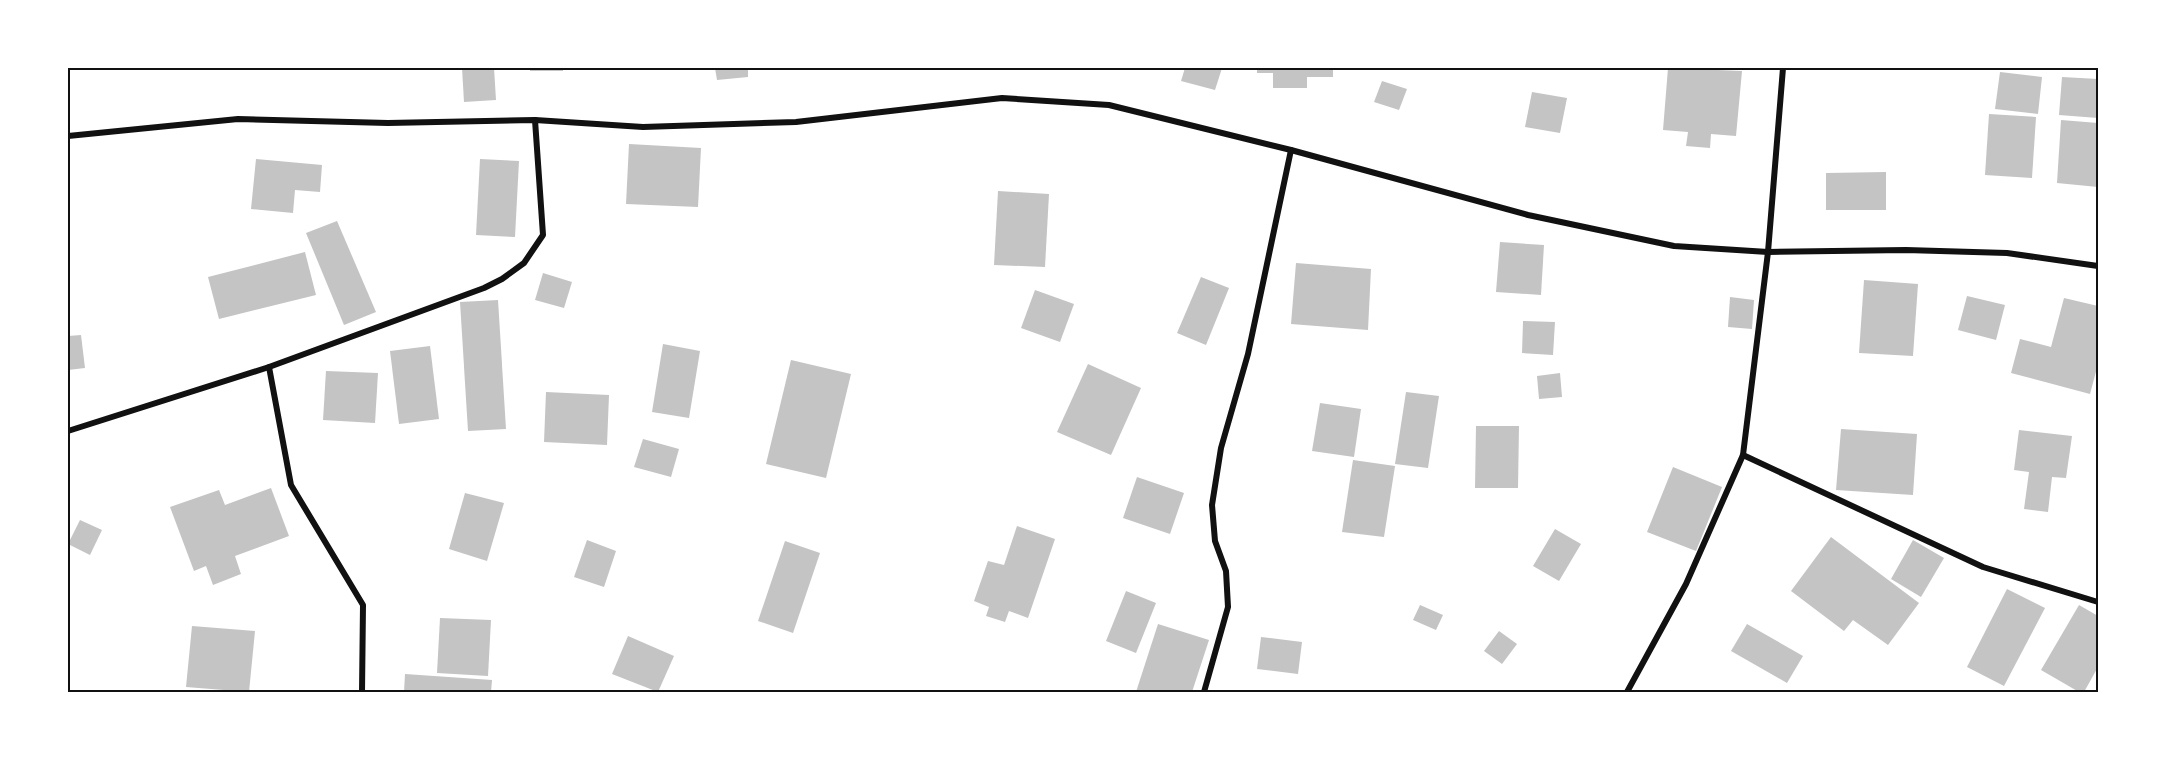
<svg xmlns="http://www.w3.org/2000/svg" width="2166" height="760" font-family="Cabin,sans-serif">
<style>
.building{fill:#c4c4c4}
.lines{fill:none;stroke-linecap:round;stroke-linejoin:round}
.minor{stroke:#111;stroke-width:6}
.neatline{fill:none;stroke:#111;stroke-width:2}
</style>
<rect width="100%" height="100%" fill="#fff"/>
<g class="building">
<path d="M462,68H494L496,100L464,102Z"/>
<rect x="530" y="68" width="33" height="3"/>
<path d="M715,68H748V77L717,80Z"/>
<path d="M1185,68H1222L1215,90L1181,81Z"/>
<path d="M1257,68H1333V77H1307V88H1273V73H1257Z"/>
<path d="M1668,68L1742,71L1736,136L1711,134L1710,148L1686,146L1688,132L1663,130Z"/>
<path d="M2000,72L2042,77L2038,114L1995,109Z"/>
<path d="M2062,77L2098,79V118L2059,115Z"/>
<path d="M1382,81L1407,89L1399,110L1374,102Z"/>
<path d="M1532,92L1567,98L1560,133L1525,127Z"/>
<path d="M1989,114L2036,117L2032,178L1985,175Z"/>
<path d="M2061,120L2098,123V187L2057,183Z"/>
<path d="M629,144L701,148L698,207L626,204Z"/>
<path d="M256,159L322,165L320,192L295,190L293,213L251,209Z"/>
<path d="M480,159L519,161L515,237L476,235Z"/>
<path d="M1886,172V210H1826V173Z"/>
<path d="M998,191L1049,194L1045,267L994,265Z"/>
<path d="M337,221L376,312L344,325L306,233Z"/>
<path d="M1500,242L1544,245L1541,295L1496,292Z"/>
<path d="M305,252L316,295L219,319L208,277Z"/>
<path d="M1296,263L1371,269L1368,330L1291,324Z"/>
<path d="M543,273L572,282L564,308L535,300Z"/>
<path d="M1201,277L1229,288L1206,345L1177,333Z"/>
<path d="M1864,280L1918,284L1913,356L1859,353Z"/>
<path d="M1035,290L1074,304L1060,342L1021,328Z"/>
<path d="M1967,296L2005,305L1996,340L1958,330Z"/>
<path d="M1730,297L1754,300L1752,329L1728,327Z"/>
<path d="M2064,298L2098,306V364L2090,394L2011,373L2020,339L2051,347Z"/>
<path d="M498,300L506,429L468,431L460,302Z"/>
<path d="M1523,321L1555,322L1553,355L1522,353Z"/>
<path d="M81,335L85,368L68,370V336Z"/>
<path d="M663,344L700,351L689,418L652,412Z"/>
<path d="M430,346L439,419L399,424L390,351Z"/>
<path d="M791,360L851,374L826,478L766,464Z"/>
<path d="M1088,364L1141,388L1111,455L1057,432Z"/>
<path d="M326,371L378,373L375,423L323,420Z"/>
<path d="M1560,373L1562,397L1539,399L1537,376Z"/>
<path d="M546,392L609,395L607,445L544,442Z"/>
<path d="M1406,392L1439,396L1428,468L1395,464Z"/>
<path d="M1320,403L1361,409L1354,457L1312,451Z"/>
<path d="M1476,426H1519L1518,488H1475Z"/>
<path d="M1841,429L1917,434L1913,495L1836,490Z"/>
<path d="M2019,430L2072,436L2066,478L2052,477L2048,512L2024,509L2029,472L2014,470Z"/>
<path d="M643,439L679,449L671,477L634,467Z"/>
<path d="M1353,460L1395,466L1384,537L1342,532Z"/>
<path d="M1673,467L1722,487L1696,551L1647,532Z"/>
<path d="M1137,477L1184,493L1170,534L1123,518Z"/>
<path d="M271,488L289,536L235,556L241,574L213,585L206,566L194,571L170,507L219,490L225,505Z"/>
<path d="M465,493L504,503L487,561L449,549Z"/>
<path d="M80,520L102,530L90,555L68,544Z"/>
<path d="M1017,526L1055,539L1028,618L1009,611L1005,622L986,616L989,607L974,601L988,561L1004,565Z"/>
<path d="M1555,529L1581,544L1559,581L1533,566Z"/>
<path d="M1831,537L1919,603L1888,645L1853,620L1844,631L1791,591Z"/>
<path d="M587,540L616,551L604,587L574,577Z"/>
<path d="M1913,540L1944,558L1921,597L1891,579Z"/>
<path d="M785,541L820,553L793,633L758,621Z"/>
<path d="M2007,589L2045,608L2004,686L1967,667Z"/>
<path d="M1126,591L1156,603L1136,653L1106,641Z"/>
<path d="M1420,605L1443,615L1436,630L1413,620Z"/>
<path d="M2079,605L2098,616V667L2084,692H2079L2041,670Z"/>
<path d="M440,618L491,620L488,676L437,673Z"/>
<path d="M1158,624L1209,640L1192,692H1136Z"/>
<path d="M1747,624L1803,656L1787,683L1731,651Z"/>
<path d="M192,626L255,631L249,692L186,687Z"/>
<path d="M1499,631L1517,644L1502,664L1484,651Z"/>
<path d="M628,636L674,656L658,692L612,674Z"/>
<path d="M1261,637L1302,642L1298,674L1257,669Z"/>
<path d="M405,674L492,680L491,692H404Z"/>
</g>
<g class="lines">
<g class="minor">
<path d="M68,136L238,119L388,123L535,120L643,127L796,122L1002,98L1109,105L1291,150L1528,215L1674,246L1768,252L1906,250L2007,253L2098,266"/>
<path d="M269,367L291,485L363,605L362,692"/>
<path d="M68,431L269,367L484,288L502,279L524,263L543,235L535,120"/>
<path d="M1743,455L1983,567L2098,602"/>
<path d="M1204,692L1228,607L1226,571L1215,541L1212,505L1221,448L1248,354L1291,150"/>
<path d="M1627,692L1686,584L1743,455L1768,252L1783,68"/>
</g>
</g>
<rect width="2166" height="760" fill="none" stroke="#ffffff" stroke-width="138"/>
<rect x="69" y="69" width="2028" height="622" class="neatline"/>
</svg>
